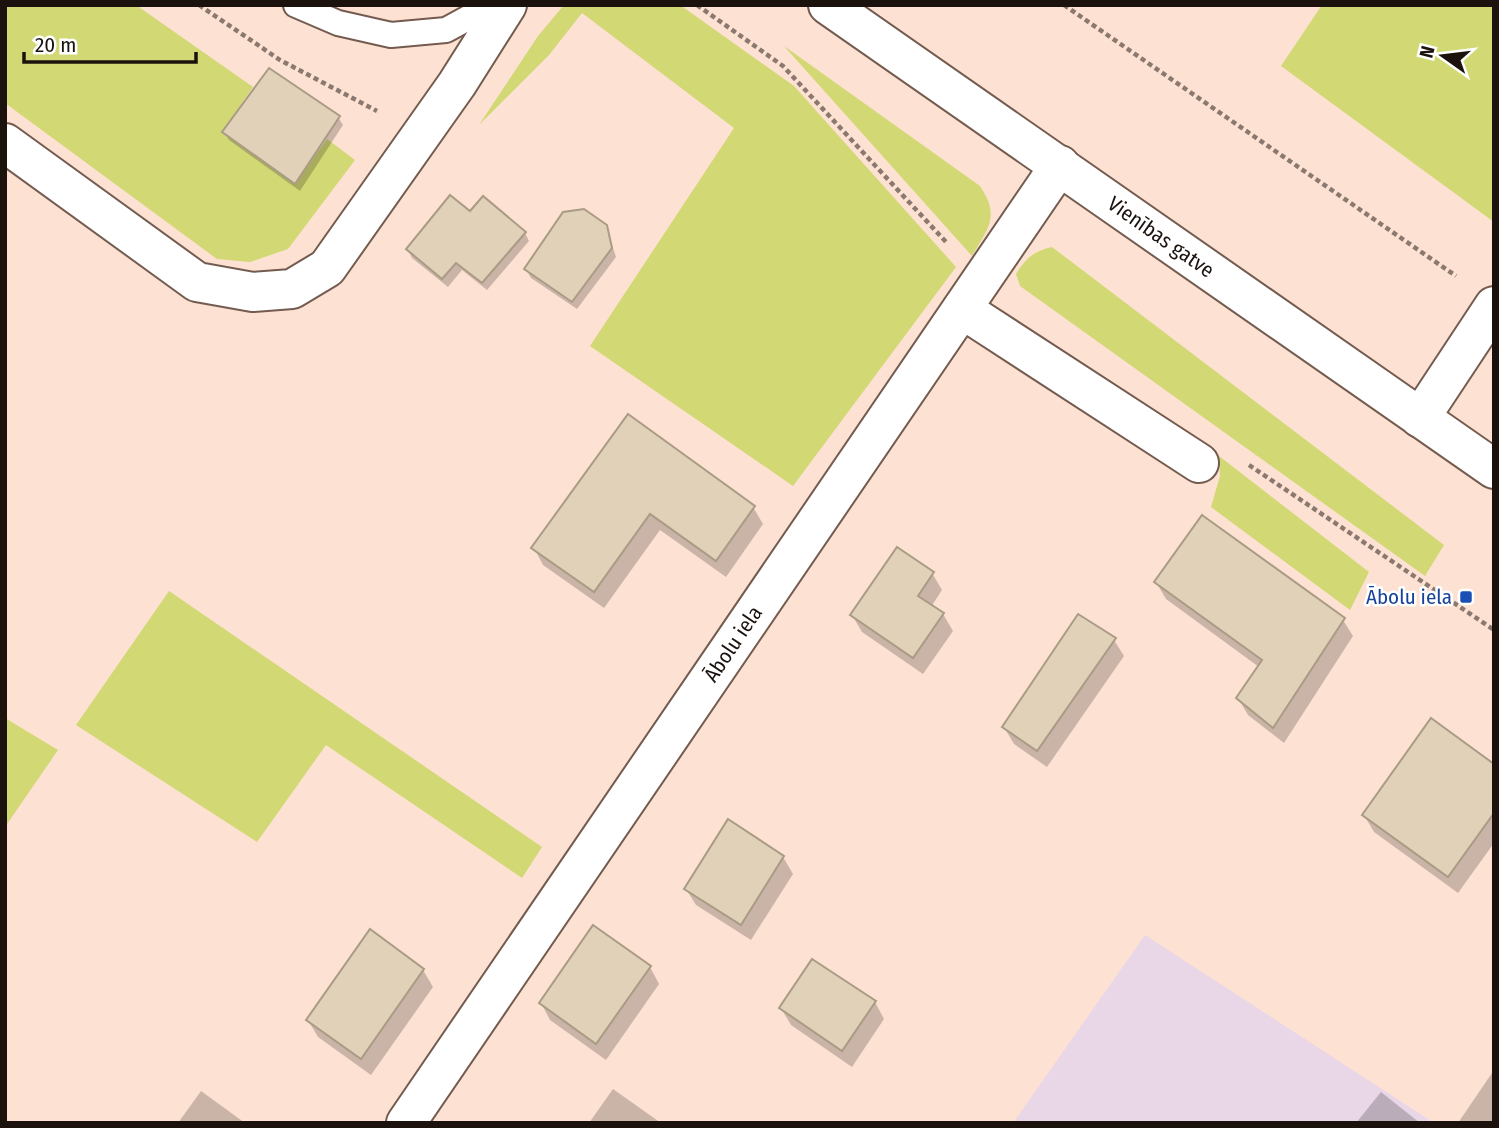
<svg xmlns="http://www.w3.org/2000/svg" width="1499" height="1128" font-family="'Fira Sans Condensed',sans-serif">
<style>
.commercial{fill:#e9d7e8}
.green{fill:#d2d874}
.shadow{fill:#0003}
.building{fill:#e1d1b9;stroke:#a99b84;stroke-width:2}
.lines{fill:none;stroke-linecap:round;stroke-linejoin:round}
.lane-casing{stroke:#735b4f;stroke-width:28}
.street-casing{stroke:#735b4f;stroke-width:42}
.highway-casing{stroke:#735b4f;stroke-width:42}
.path{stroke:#8b796f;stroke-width:4.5;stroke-dasharray:5 3.5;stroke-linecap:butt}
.lane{stroke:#fff;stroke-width:24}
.street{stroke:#fff;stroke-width:38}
.highway{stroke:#fff;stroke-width:38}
.transit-dot{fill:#1a4fb4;stroke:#fff;stroke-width:2.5}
.labels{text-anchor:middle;stroke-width:5;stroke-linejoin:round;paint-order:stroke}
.street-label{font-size:21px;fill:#1b120d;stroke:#fff}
.transit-label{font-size:21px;fill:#164399;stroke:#fff;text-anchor:end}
</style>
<rect width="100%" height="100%" fill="#fde1d2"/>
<path class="commercial" d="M1145,935L1434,1123H1013Z"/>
<g class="green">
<path d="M8,5H136L253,87L222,132L295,184L327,139L355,160L288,249L250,262L217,259L5,103V9Z"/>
<path d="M564,5H680L794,86L956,267L793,486L590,346L734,128L582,13L549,55L479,125L538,36Z"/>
<path d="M1322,5H1494V222L1281,66Z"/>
<path d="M784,46L980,186C1000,216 989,227 972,256Z"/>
<path d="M1052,247L1444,545L1425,576L1020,286L1016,274C1025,259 1035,250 1052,247Z"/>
<path d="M1219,456L1369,572L1350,610L1211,507L1220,476Z"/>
<path d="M169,591L542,847L522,878L326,745L257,842L76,725Z"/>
<path d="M5,718L58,750L5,827Z"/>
</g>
<g class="shadow">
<path d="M338,117L343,125L300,191L229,140L224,132Z"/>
<path d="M470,213L525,233L529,241L487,290L462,270L448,287L412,258L408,250Z"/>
<path d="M606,227L616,257L577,309L531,278L526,269Z"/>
<path d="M628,417L753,507L763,524L726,577L660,530L604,608L543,565L534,548Z"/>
<path d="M932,573L942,590L931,607L943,614L953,631L923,674L862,632L852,615Z"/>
<path d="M1156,582L1343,620L1353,636L1284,743L1248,715L1238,698L1259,667L1166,599Z"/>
<path d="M1114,640L1124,656L1047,767L1014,744L1004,727Z"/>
<path d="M1494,766V843L1458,893L1374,832L1364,815Z"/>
<path d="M783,857L793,874L751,940L696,905L686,889Z"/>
<path d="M650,967L659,984L606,1060L550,1020L541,1003Z"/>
<path d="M423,970L433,987L371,1075L318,1037L308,1020Z"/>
<path d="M875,1002L884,1019L852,1067L791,1025L781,1008Z"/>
<path d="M1494,1070V1123H1458Z"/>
<path d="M613,1089L661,1123H589Z"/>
<path d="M201,1091L245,1123H178Z"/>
<path d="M1381,1092L1420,1123H1356Z"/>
</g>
<g class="building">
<path d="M269,68L340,116L295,184L222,132Z"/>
<path d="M450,195L470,211L483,196L526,232L482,283L456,263L442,279L406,249Z"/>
<path d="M584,209L607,225L612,248L572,302L524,269L563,212Z"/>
<path d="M628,414L755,506L716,561L650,514L594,592L531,548Z"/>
<path d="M1202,515L1345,618L1273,728L1236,698L1262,660L1154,582Z"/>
<path d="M897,547L934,572L918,596L944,613L913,658L850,615Z"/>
<path d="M1078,614L1116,638L1037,751L1002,727Z"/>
<path d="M1431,718L1494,764V813L1448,877L1362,815Z"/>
<path d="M728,819L784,856L741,925L684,889Z"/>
<path d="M593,925L651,966L596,1044L539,1003Z"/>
<path d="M370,929L424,969L361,1059L306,1020Z"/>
<path d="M812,959L876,1001L842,1051L779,1008Z"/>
</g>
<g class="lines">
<defs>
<path id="lane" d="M296,5L338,23L391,35L446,30L492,5"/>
<g id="street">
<path d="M5,143L197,282L253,292L292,289L327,268L457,84L507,5"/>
<path d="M962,309L1199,463"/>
<path d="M1420,418L1494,306"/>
<path d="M406,1123L1060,165"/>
</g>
<path id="highway" d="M828,5L1494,469"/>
</defs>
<use href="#lane" class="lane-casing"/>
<use href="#street" class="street-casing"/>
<use href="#highway" class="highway-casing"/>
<g class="path">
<path d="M199,5L280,60L377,111"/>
<path d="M697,5L783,66L946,242"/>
<path d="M1064,5L1456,276"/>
<path d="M1249,465L1494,630"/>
</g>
<use href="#lane" class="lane"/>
<use href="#street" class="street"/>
<use href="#highway" class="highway"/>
</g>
<rect class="transit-dot" x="1459" y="590" width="14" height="14" rx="3.5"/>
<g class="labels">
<g class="street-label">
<text transform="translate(1161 237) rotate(35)" y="7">Vienības gatve</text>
<text transform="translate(733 644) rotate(-56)" y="7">Ābolu iela</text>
</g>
<g class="transit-label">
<text x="1452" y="604">Ābolu iela</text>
</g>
</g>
<rect width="1499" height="1128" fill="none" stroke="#1b120d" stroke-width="14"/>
<g transform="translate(1443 56) rotate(284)" stroke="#ffffff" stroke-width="5" paint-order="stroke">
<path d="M0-5L12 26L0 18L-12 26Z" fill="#1b120d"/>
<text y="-10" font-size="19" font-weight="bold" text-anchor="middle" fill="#1b120d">N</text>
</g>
<path d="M24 52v10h172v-10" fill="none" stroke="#1b120d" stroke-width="3.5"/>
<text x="35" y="52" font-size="21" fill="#1b120d" stroke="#ffffff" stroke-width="5" paint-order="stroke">20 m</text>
</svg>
